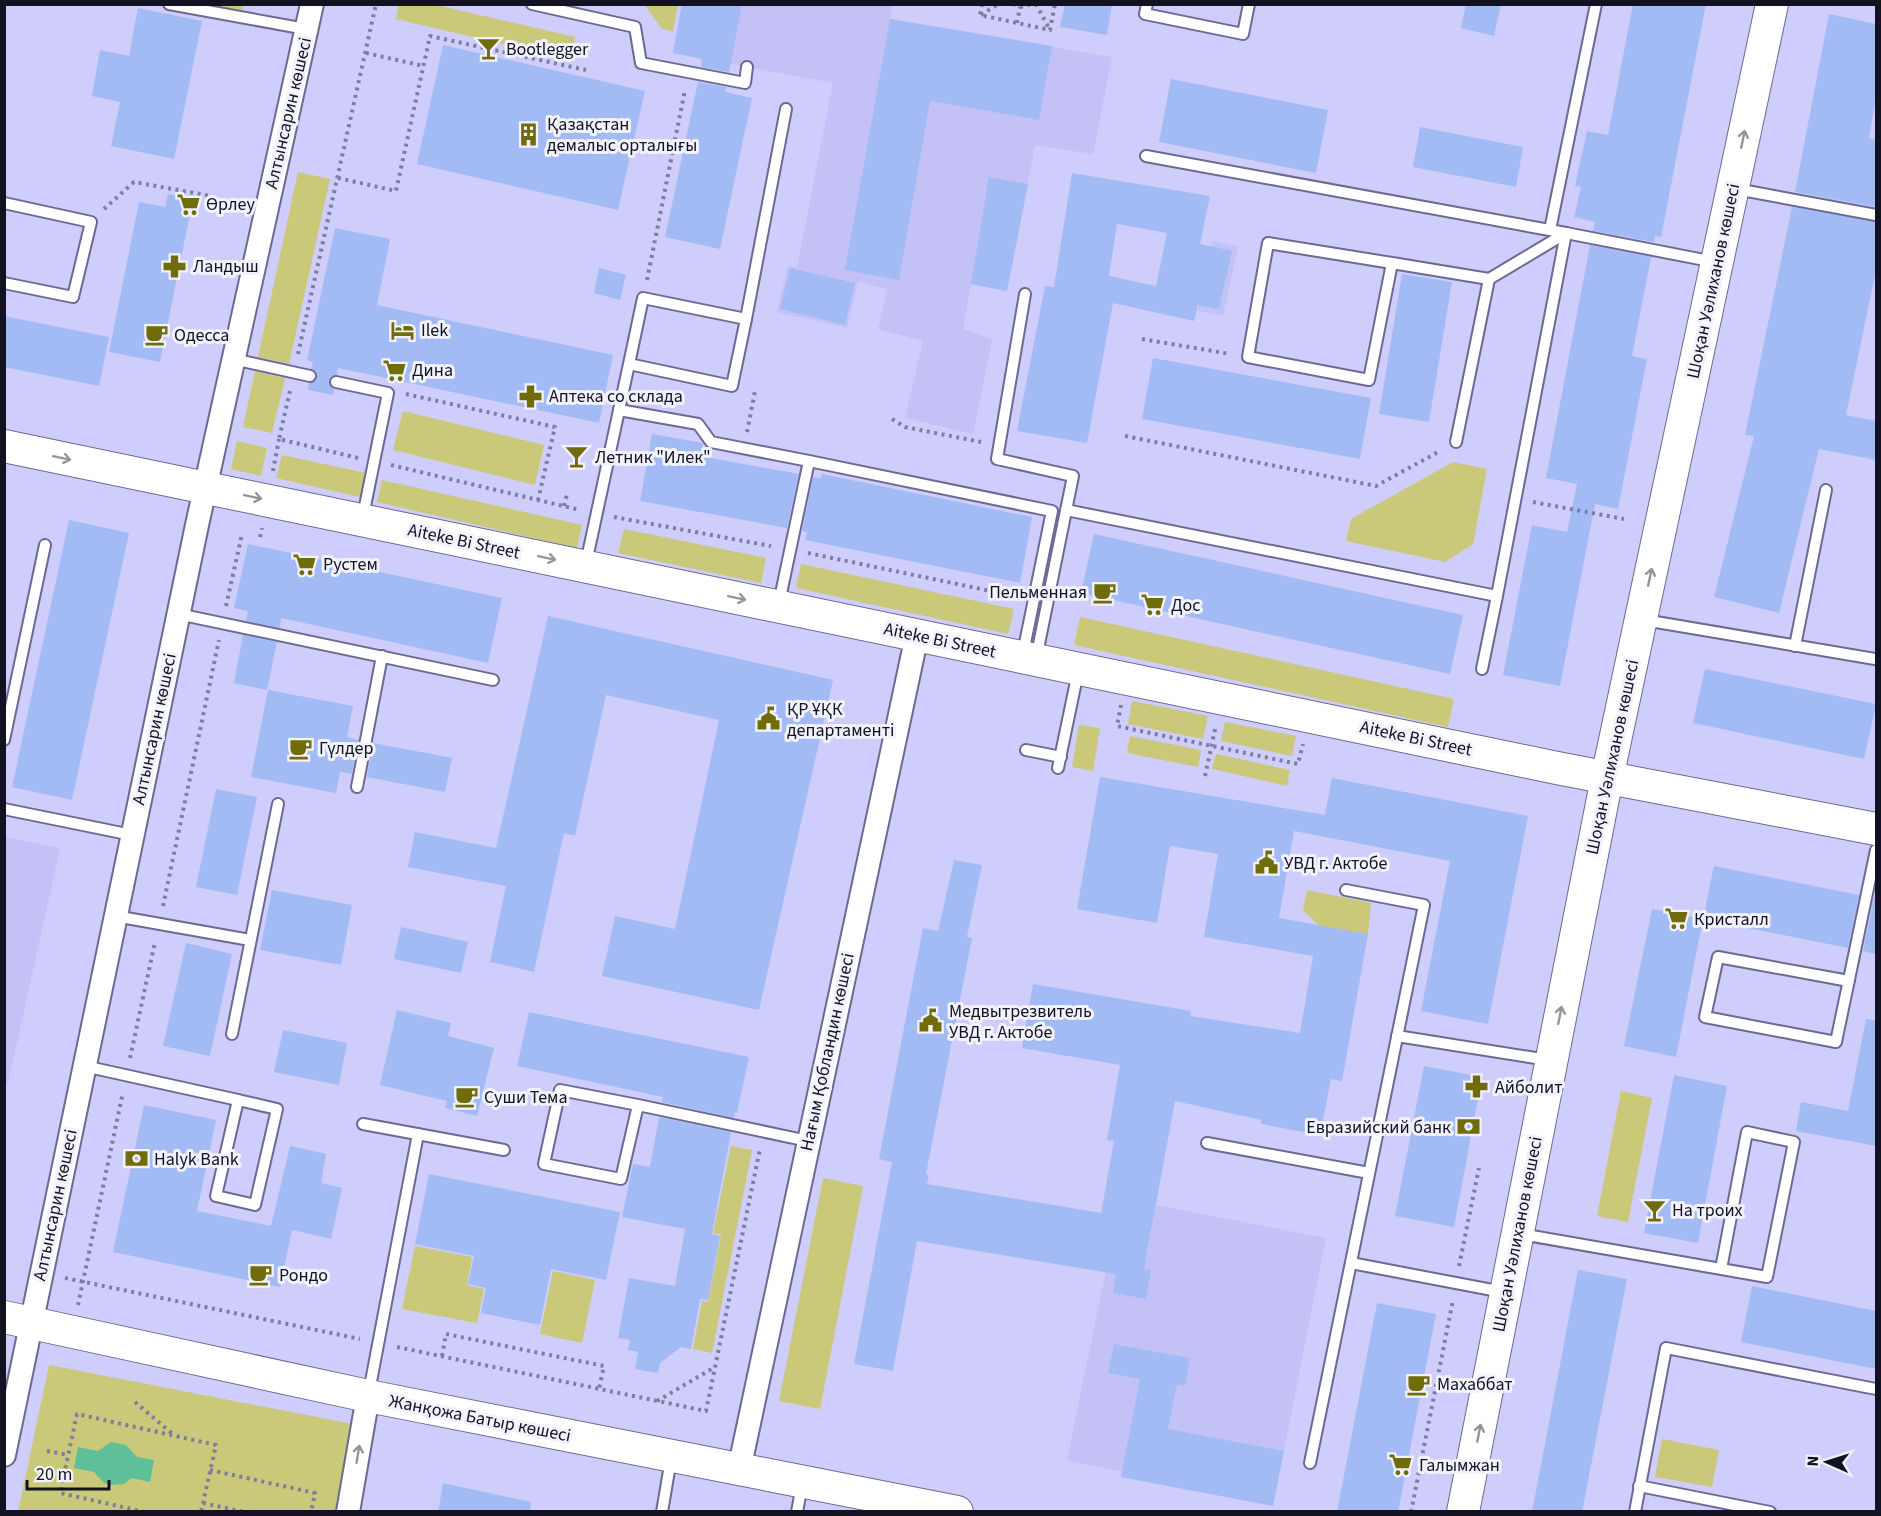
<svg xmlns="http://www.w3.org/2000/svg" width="1881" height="1516" font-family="'Source Sans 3',sans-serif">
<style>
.built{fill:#c3c1f6}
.green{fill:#cac879}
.water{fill:#5ebf9b}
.building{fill:#a3bbf4;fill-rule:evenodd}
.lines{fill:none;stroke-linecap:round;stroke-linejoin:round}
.lane-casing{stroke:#6c6993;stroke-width:14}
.street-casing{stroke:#6c6993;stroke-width:26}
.secondary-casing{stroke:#6c6993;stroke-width:34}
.path{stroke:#7f7d9e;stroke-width:4;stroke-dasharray:3 4.5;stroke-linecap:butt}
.lane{stroke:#fff;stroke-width:10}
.street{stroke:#fff;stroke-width:22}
.secondary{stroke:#fff;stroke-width:32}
.oneway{stroke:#95949c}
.labels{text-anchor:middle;stroke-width:6;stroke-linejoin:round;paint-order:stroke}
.poi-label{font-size:18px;fill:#131222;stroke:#f2f2fc;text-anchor:start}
.street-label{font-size:18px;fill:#131222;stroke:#f2f2fc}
</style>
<rect width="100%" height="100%" fill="#cfcdfb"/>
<g class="built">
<path d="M893,4L890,19L1112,57L1093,154L1035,145L1007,291L971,284L963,329L992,339L973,434L905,418L923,341L878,329L887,289L858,282L847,328L777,312L788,266L797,268L833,83L673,53L682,5Z"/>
<path d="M1213,241L1238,247L1223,316L1198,311Z"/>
<path d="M5,837L60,848L8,1083L4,1082Z"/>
<path d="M1156,1205L1326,1238L1273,1506L1121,1477L1122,1472L1067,1460L1110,1251L1147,1257Z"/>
</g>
<g class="green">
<path d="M201,5L243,4V5L242,12Z"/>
<path d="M399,5H436L575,37L571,60L396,19Z"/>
<path d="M645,5H678L673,31L662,29Z"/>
<path d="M298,172L330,179L289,364L258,357Z"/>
<path d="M255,371L285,378L272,433L243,427Z"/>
<path d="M403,411L544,445L535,485L393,450Z"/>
<path d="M237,441L267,448L261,476L231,469Z"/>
<path d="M282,455L366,473L360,497L276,478Z"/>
<path d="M1453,462L1487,469L1473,544L1445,562L1346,541L1351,519Z"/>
<path d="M382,480L582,525L577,548L377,502Z"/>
<path d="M624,529L766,558L761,583L618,553Z"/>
<path d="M801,564L1014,609L1008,634L796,588Z"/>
<path d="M1080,617L1454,699L1448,727L1074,645Z"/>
<path d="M1132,701L1208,716L1203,739L1128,724Z"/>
<path d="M1225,722L1296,736L1292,756L1221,741Z"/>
<path d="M1079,725L1100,728L1093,771L1072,767Z"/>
<path d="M1130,736L1201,750L1198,767L1127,753Z"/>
<path d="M1216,754L1290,770L1287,786L1212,769Z"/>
<path d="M1307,890L1371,903L1368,934L1319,926L1303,910Z"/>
<path d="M1621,1091L1652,1098L1628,1222L1597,1216Z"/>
<path d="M731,1146L752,1150L712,1353L693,1349L702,1301L708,1302L721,1235L713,1233Z"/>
<path d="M823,1178L863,1186L820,1409L779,1401Z"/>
<path d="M415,1246L472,1257L467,1285L484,1289L477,1323L402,1309Z"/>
<path d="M553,1271L595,1280L582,1343L540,1334Z"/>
<path d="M49,1365L353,1424L336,1511L18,1512Z"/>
<path d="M1662,1439L1719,1450L1712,1487L1655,1477Z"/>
</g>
<path class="water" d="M111,1442L126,1445L137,1457L154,1460L150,1482L132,1478L124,1484L111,1485L104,1483L94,1472L74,1468L78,1447L98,1451Z"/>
<g class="building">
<path d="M682,4H742L729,72L701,67L702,59L673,53Z"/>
<path d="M1065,4H1112L1107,35L1060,27Z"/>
<path d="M1466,4H1501L1494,36L1461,28Z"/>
<path d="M1633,4H1706L1661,237L1655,236L1654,242L1593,231L1595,222L1574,217L1581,187L1575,186L1587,131L1608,135Z"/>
<path d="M138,8L202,21L174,159L111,146L120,102L92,96L100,50L129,56Z"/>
<path d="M1829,14L1876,24V96L1869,138L1876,140V207L1795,192Z"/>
<path d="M890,19L1052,46L1039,120L930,101L899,280L845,270Z"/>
<path d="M443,45L645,91L618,210L417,164Z"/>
<path d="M1171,79L1328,110L1316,173L1159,142Z"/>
<path d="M698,82L726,87L725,92L752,98L720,249L665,237Z"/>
<path d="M1420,127L1523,147L1516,187L1413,167Z"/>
<path d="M1072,173L1210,196L1200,244L1232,251L1219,309L1198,305L1194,321L1113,303L1087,443L1017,431L1045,286L1054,287ZM1117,224L1167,233L1156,286L1109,276Z"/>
<path d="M989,177L1028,184L1007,291L971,284Z"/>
<path d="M168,194L193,199L160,362L109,352L139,202L165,207Z"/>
<path d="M1792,207L1876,222V270L1846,415L1876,421V460L1819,449L1779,613L1714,597L1754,436L1745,435Z"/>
<path d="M335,228L390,239L377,305L613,355L599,423L338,368L337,375L331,377L329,381L334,389L333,395L308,390L309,383L315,381L317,377L311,369L313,362L307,360Z"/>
<path d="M1590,245L1651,257L1632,356L1647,359L1618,509L1595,504L1560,686L1503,675L1532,525L1567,532L1577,484L1546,478Z"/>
<path d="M599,268L626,275L620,300L594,293Z"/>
<path d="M790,268L855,283L845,325L780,309Z"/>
<path d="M1402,274L1452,282L1429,422L1379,414Z"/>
<path d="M4,316L109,337L99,386L4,367Z"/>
<path d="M1153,358L1371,398L1360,459L1142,419Z"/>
<path d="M652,434L703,443L700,456L799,474L787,528L640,501Z"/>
<path d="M822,474L1032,517L1020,583L805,540L807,532L802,531L813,477L821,478Z"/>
<path d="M69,520L129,533L72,800L12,787Z"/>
<path d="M1094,534L1463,615L1450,674L1081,593Z"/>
<path d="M248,544L502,598L488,663L281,618L280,628L246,621L248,611L234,608Z"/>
<path d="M548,616L833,680L759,1010L602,976L615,916L675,929L719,720L606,695L575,836L564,833L534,972L490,962L506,886L408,867L415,832L496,848Z"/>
<path d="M243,635L277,642L267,690L234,683Z"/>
<path d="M1705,669L1876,704L1864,759L1693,723Z"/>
<path d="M268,690L353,706L347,737L358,740L352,774L340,772L336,793L251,777Z"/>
<path d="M373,743L452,758L445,792L367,777Z"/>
<path d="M1100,777L1325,815L1332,778L1528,816L1488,1024L1421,1011L1450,861L1294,831L1279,918L1368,934L1342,1081L1331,1079L1320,1135L1261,1124V1120L1175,1101L1144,1269L1151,1270L1146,1299L1113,1293L1116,1274L917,1241L893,1371L854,1364L892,1162L879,1159L923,928L938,931L954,860L982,865L967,937L972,938L926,1174L929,1175L927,1184L1101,1213L1114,1141L1107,1140L1120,1065L1022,1048L1033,984L1191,1011L1190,1016L1300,1033L1313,956L1204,937L1218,854L1170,846L1157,923L1077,909Z"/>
<path d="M216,789L257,797L237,895L196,887Z"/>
<path d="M1714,866L1859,895L1848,948L1703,919Z"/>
<path d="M272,890L352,905L341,965L260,950Z"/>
<path d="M1874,898H1876V954L1863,951Z"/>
<path d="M1652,909L1703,919L1676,1057L1624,1046Z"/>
<path d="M401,927L468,942L461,973L394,959Z"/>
<path d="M186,943L232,954L210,1056L163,1046Z"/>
<path d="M397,1010L451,1023L448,1036L494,1048L477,1116L445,1108L447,1101L380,1085Z"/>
<path d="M529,1012L749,1057L737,1113L735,1112L734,1118L662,1102L663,1097L517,1066Z"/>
<path d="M1866,1019L1876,1020V1146L1796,1131L1801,1102L1848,1111Z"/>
<path d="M283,1030L347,1043L339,1085L274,1072Z"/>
<path d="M1424,1066L1482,1077L1454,1227L1395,1216Z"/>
<path d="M1674,1075L1727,1086L1698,1243L1644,1233Z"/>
<path d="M144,1105L216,1120L197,1211L271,1226L290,1146L326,1154L321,1183L342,1188L331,1239L292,1230L280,1287L113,1252Z"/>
<path d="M659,1117L731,1132L712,1234L720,1236L708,1300L700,1299L691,1349L681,1347L660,1363L658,1373L635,1369L638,1352L628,1350L630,1340L618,1338L629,1278L675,1286L685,1229L622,1217L633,1164L650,1167Z"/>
<path d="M429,1174L620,1212L606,1280L551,1269L540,1325L481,1313L486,1288L468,1284L474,1256L415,1244Z"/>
<path d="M1578,1270L1627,1279L1582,1512H1532Z"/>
<path d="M1752,1286L1876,1311V1369L1741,1342Z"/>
<path d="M1377,1303L1436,1314L1398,1512H1337Z"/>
<path d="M1114,1344L1190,1358L1185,1386L1177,1384L1168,1429L1284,1451L1273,1506L1121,1477L1140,1379L1108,1373Z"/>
<path d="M443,1483L531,1502L530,1512H438Z"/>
</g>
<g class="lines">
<defs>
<g id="lane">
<path d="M169,4L306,29"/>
<path d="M532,4L635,27L641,63L745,83L747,67"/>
<path d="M1147,4L1145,14L1243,34L1249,4"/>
<path d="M1146,156L1566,233"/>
<path d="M1736,189L1876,215"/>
<path d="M4,203L91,222L73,297L4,283"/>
<path d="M1550,230L1596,4"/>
<path d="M1392,263L1268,243L1248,357L1369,380L1392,263L1489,279L1566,233"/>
<path d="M1025,294L997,459L1073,476L1036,659"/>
<path d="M746,319L786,109"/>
<path d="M233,359L310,376"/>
<path d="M336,382L388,393L363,516"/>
<path d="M619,410L698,424L711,442L809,461"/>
<path d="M1456,442L1489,279"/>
<path d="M1066,510L1497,596L1566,233L1715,262"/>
<path d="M586,563L629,364L732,386L746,319L643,298L629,364"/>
<path d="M779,603L809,461L1052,511L1023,653"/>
<path d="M178,614L493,680"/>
<path d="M1644,620L1875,659"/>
<path d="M1795,646L1826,490"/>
<path d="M1482,669L1497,596"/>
<path d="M4,740L45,545"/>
<path d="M1026,750L1061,757"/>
<path d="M1058,768L1078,672"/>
<path d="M357,787L382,656"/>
<path d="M4,809L132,835"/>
<path d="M115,916L250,940"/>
<path d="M1849,981L1718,957L1705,1017L1836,1042L1876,850"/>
<path d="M232,1034L278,804"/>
<path d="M1397,1036L1548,1060"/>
<path d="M84,1066L238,1100"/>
<path d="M238,1100L277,1109L255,1205L216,1196Z"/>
<path d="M638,1105L560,1090L544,1164L621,1179L638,1105L808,1141"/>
<path d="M363,1124L504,1150"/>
<path d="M1207,1143L1369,1173"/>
<path d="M1521,1234L1767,1277L1794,1142L1747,1132L1721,1269"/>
<path d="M1351,1263L1503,1292"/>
<path d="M369,1392L418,1134"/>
<path d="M1310,1463L1424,905L1346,890"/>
<path d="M1639,1486L1770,1512"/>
<path d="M662,1512L671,1459"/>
<path d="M797,1512L802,1485"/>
<path d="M1635,1512L1666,1348L1876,1389"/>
</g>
<g id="street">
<path d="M4,1455L197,525L312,4"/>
<path d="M739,1470L917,635"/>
<path d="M348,1512L368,1396"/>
</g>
<g id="secondary">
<path d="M4,446L1557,768L1876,829"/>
<path d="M4,1317L368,1396L957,1512"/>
<path d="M1463,1512L1607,778L1772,4"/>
</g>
</defs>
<use href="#lane" class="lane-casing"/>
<use href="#street" class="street-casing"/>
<use href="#secondary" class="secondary-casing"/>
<g class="path">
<path d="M982,4L980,15L1050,30L1055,4"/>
<path d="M1013,4L1020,7L1031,4"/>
<path d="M1036,4L1050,30"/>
<path d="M981,15L998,4"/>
<path d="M1017,23L1020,7"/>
<path d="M366,53L424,66"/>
<path d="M338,178L396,191L430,36L586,70"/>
<path d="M104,209L134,182L211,196"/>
<path d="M647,280L685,90"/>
<path d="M1142,339L1230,354"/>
<path d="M298,354L376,4"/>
<path d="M290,391L279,439L358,458"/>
<path d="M406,394L555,427L538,500"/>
<path d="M892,419L905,427L981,442"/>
<path d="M747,432L755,391"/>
<path d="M1125,436L1376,486L1440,451"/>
<path d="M391,465L580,510"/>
<path d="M273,471L279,439"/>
<path d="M1533,502L1624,519"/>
<path d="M564,506L567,494"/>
<path d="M614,517L771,546"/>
<path d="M260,537L262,528"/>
<path d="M808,553L1015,596"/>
<path d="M226,606L242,534"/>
<path d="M1121,705L1117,726L1298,764L1303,744"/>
<path d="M1205,776L1216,725"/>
<path d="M163,906L219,640"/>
<path d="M130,1058L155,942"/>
<path d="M1459,1266L1479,1168"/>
<path d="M65,1278L360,1339"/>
<path d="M78,1305L123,1092"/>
<path d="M397,1347L706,1411L760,1149"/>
<path d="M442,1356L446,1334L604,1366L599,1389"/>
<path d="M657,1401L715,1367"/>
<path d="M135,1402L175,1436"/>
<path d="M47,1451L69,1455"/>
<path d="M210,1470L315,1493L311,1512"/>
<path d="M203,1503L244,1512"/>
<path d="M145,1512L60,1493L77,1414L216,1445L201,1512"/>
<path d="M1411,1512L1453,1300"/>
</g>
<use href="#lane" class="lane"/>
<use href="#street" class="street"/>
<use href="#secondary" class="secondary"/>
</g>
<defs><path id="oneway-shaft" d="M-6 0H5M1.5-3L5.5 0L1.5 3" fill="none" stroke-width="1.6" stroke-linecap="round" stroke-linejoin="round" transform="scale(1.5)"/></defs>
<g class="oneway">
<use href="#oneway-shaft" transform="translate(1743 139) rotate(-78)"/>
<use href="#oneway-shaft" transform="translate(62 458) rotate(12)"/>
<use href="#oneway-shaft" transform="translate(253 497) rotate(12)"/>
<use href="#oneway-shaft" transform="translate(547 558) rotate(12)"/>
<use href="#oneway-shaft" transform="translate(1650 577) rotate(-78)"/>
<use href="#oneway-shaft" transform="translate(737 598) rotate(12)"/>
<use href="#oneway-shaft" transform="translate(1560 1015) rotate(-79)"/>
<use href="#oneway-shaft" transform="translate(1479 1433) rotate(-79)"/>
<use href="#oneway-shaft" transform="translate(358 1454) rotate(-81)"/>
</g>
<defs>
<symbol id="bar-bare" viewBox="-9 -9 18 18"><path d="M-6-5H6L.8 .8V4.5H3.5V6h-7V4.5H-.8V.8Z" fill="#706c0a" stroke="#f2f2fc" stroke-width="2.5" paint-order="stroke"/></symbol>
<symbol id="building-bare" viewBox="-9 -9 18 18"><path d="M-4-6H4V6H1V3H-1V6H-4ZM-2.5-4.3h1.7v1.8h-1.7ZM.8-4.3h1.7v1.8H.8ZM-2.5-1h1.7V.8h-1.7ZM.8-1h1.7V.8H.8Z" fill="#706c0a" stroke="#f2f2fc" stroke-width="2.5" paint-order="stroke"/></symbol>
<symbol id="supermarket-bare" viewBox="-9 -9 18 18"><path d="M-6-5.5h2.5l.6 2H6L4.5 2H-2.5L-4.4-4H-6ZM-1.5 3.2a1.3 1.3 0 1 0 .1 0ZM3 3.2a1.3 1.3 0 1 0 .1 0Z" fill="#706c0a" stroke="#f2f2fc" stroke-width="2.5" paint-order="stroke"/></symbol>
<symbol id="pharmacy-bare" viewBox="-9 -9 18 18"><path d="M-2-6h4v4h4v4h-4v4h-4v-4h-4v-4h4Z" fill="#706c0a" stroke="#f2f2fc" stroke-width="2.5" paint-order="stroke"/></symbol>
<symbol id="hotel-bare" viewBox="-9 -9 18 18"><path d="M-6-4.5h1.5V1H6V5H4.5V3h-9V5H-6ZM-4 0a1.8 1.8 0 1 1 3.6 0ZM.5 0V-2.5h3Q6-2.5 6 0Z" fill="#706c0a" stroke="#f2f2fc" stroke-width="2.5" paint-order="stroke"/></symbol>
<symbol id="cafe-bare" viewBox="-9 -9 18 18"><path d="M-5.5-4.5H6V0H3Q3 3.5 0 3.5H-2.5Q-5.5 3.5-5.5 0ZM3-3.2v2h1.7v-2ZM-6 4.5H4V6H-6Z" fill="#706c0a" stroke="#f2f2fc" stroke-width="2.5" paint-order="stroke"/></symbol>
<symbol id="civic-bare" viewBox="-9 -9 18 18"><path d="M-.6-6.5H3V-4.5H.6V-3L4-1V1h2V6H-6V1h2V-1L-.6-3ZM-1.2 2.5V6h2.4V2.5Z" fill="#706c0a" stroke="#f2f2fc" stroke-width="2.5" paint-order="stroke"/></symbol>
<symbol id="bank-bare" viewBox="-9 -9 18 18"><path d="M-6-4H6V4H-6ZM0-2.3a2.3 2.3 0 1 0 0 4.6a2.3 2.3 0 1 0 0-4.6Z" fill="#706c0a" stroke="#f2f2fc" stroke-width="2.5" paint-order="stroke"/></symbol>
</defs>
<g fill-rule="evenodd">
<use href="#bar-bare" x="472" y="32" width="33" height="33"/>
<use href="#building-bare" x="512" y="118" width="33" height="33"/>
<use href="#supermarket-bare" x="172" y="188" width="33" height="33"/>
<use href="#pharmacy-bare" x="158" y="250" width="33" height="33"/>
<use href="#hotel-bare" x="386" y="314" width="33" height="33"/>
<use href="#cafe-bare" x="140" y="318" width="33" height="33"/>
<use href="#supermarket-bare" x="378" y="354" width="33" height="33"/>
<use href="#pharmacy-bare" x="514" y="380" width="33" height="33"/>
<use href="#bar-bare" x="560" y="440" width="33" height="33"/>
<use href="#supermarket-bare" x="288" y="548" width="33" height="33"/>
<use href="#cafe-bare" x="1088" y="576" width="33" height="33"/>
<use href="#supermarket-bare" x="1136" y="588" width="33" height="33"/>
<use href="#civic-bare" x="752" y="702" width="33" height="33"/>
<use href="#cafe-bare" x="284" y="732" width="33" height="33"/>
<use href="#civic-bare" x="1250" y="846" width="33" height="33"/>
<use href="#supermarket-bare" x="1660" y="902" width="33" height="33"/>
<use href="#civic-bare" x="914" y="1004" width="33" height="33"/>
<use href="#pharmacy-bare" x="1460" y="1070" width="33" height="33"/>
<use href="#cafe-bare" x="450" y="1080" width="33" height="33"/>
<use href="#bank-bare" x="1452" y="1110" width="33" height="33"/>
<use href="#bank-bare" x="120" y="1142" width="33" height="33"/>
<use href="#bar-bare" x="1638" y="1194" width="33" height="33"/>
<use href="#cafe-bare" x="244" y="1258" width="33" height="33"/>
<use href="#cafe-bare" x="1402" y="1368" width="33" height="33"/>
<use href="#supermarket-bare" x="1384" y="1448" width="33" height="33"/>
</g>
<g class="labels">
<g class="poi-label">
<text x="506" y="55">Bootlegger</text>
<text x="547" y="130">Қазақстан<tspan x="547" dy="21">демалыс орталығы</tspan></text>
<text x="206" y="210">Өрлеу</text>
<text x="193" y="272">Ландыш</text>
<text x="421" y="336">Ilek</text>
<text x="174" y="341">Одесса</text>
<text x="412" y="376">Дина</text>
<text x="549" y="402">Аптека со склада</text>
<text x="595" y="463">Летник "Илек"</text>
<text x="323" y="570">Рустем</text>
<text x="1087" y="598" text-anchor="end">Пельменная</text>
<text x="1171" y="611">Дос</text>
<text x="787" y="715">ҚР ҰҚК<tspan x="787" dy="21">департаменті</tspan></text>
<text x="319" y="754">Гүлдер</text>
<text x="1284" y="869">УВД г. Актобе</text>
<text x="1694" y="925">Кристалл</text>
<text x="949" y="1017">Медвытрезвитель<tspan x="949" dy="21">УВД г. Актобе</tspan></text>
<text x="1495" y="1093">Айболит</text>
<text x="484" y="1103">Суши Тема</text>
<text x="1451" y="1133" text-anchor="end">Евразийский банк</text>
<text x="154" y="1165">Halyk Bank</text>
<text x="1672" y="1216">На троих</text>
<text x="279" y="1281">Рондо</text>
<text x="1437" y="1390">Махаббат</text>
<text x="1419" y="1471">Галымжан</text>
</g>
<g class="street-label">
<text transform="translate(288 113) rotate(-77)" y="6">Алтынсарин көшесі</text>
<text transform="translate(1713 281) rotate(-78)" y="6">Шоқан Уәлиханов көшесі</text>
<text transform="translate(464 541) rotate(12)" y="6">Aiteke Bi Street</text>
<text transform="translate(940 640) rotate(12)" y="6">Aiteke Bi Street</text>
<text transform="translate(154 729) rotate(-78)" y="6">Алтынсарин көшесі</text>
<text transform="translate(1416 738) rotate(12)" y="6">Aiteke Bi Street</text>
<text transform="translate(1612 757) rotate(-78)" y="6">Шоқан Уәлиханов көшесі</text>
<text transform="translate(827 1052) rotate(-78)" y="6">Нағым Қобландин көшесі</text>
<text transform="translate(55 1205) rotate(-78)" y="6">Алтынсарин көшесі</text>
<text transform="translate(1517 1234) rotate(-79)" y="6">Шоқан Уәлиханов көшесі</text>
<text transform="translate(480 1418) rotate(11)" y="6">Жанқожа Батыр көшесі</text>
</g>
</g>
<rect width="1881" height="1516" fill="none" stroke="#131222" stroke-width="12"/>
<g transform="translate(1827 1462) rotate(273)" stroke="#f2f2fc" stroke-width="4.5" paint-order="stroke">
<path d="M0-4.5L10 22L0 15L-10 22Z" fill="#131222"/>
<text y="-9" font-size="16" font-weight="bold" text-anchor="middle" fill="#131222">N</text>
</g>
<path d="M27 1480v9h82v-9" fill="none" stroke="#131222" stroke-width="3"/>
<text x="36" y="1480" font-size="18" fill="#131222" stroke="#f2f2fc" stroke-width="4.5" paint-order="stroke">20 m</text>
</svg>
